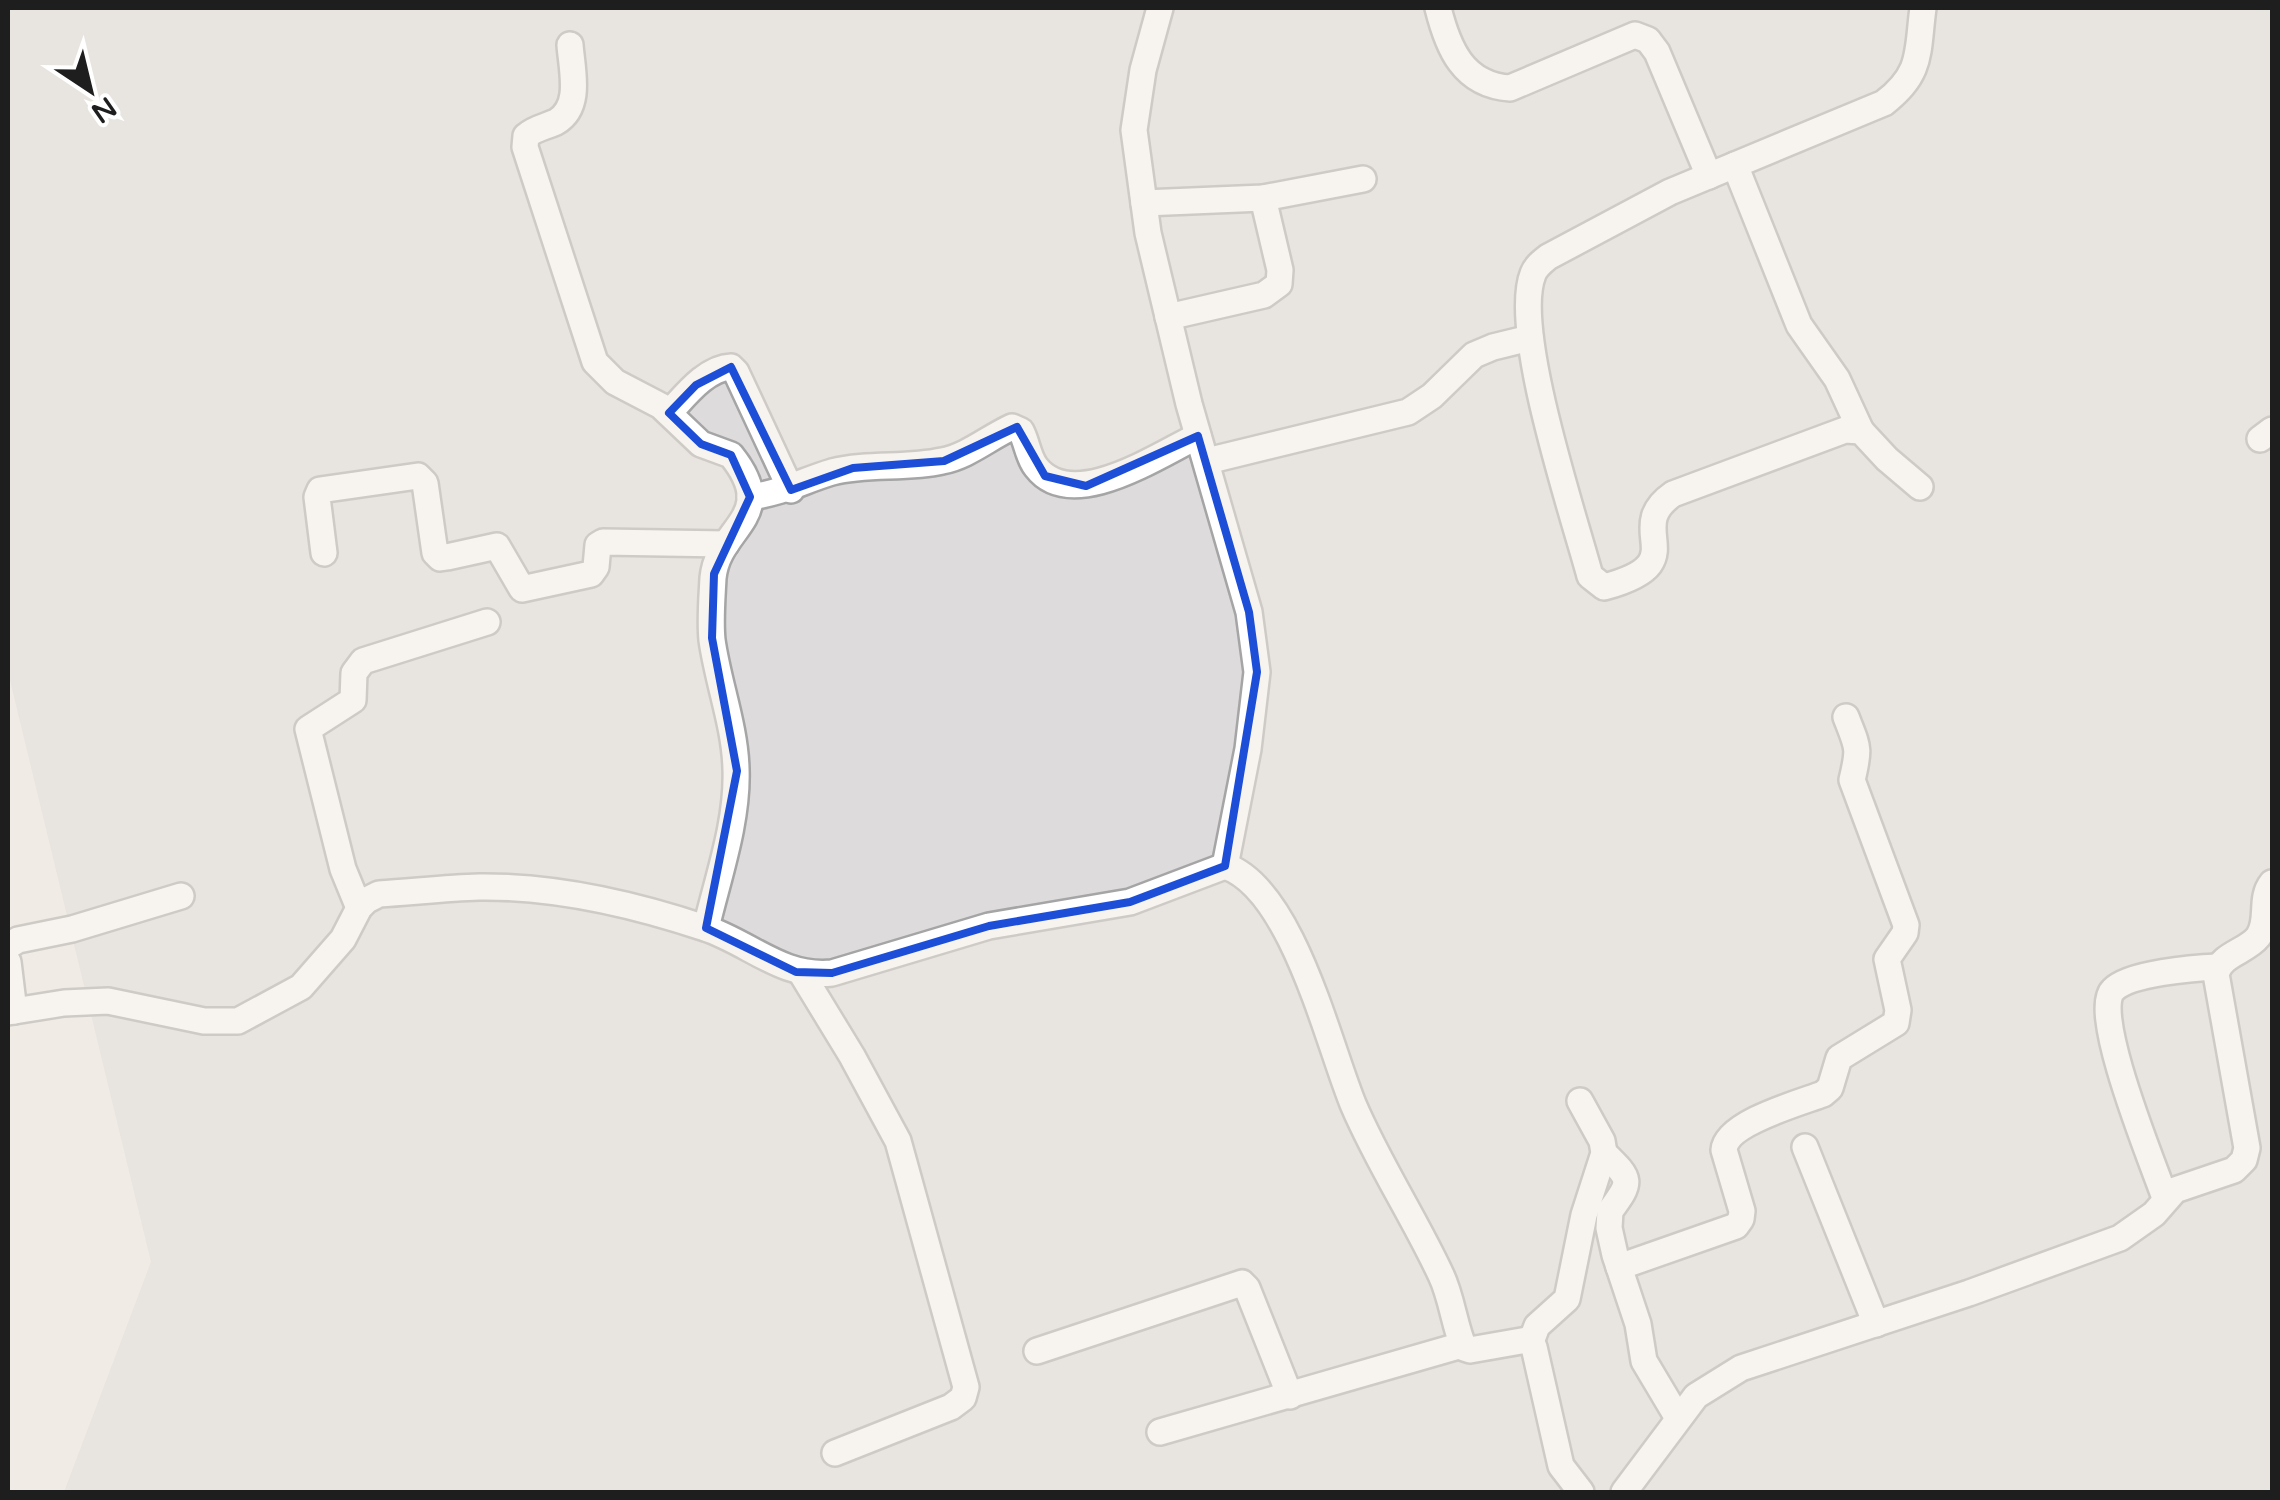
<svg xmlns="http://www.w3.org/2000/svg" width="2280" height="1500" font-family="'Varela Round',sans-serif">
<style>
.residential{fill:#dddbdb}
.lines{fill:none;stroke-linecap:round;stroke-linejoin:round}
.minor-casing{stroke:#a5a5a5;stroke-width:30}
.minor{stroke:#fff;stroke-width:25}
.marked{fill:none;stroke:#1d4ed8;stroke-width:8;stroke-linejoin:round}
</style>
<rect width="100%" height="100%" fill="#f0ebe4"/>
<path class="residential" d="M8,8H2272V1492H64L151,1262L8,672Z"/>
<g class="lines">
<defs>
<g id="minor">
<path d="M1160,8L1143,70L1134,130L1148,233L1189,404L1249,612L1257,672L1248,749L1225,866"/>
<path d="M1438,8C1448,48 1463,85 1510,88L1635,35L1648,40L1657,52L1709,176"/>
<path d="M570,45C572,71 582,107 556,122C545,127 535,128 526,136L525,147L595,362L615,382L661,406L701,444L731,455C781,517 718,526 713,578C712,598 710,620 712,640C718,683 735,726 736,769C738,822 718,877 706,928"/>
<path d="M1735,165L1799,325L1837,379L1861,431"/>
<path d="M1144,203L1263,198L1363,179"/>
<path d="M1168,317L1264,295L1279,284L1280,270L1263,198"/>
<path d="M669,413C685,396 706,368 731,367L736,372L791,490"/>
<path d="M2260,439L2272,430"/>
<path d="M1207,461L1408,412L1432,396L1474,355L1493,347L1530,338"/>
<path d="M1920,487L1887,459L1861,431L1845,430L1673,494C1621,530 1698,562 1604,587L1590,576C1573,513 1511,329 1533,274C1536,266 1542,262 1548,257L1670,192L1884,103C1923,73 1917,52 1923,8"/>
<path d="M750,497C785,492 802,481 832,472C868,463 906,469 942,461C968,456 988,438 1012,427L1021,431C1027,442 1028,457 1036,467C1072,514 1158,455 1198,436"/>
<path d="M324,553L317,497L320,490L418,476L425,483L435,553L440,558L447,557L497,546L522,589L591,574L596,567L598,545L603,542L726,544"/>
<path d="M359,908L343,869L308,729L353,700L354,673L363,661L487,622"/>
<path d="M8,946L18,940L72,929L181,896"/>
<path d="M8,962L14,1011"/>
<path d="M802,974L852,1056L898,1141L966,1387L963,1398L951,1407L835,1453"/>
<path d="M8,1012L64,1003L108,1001L204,1021H238L301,987L343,939L359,908L367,900L379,894C412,892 446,888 479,887C554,886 633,904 705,928C750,943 782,978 832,973L989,926L1130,902L1225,866C1292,888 1328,1043 1353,1104C1378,1163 1414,1217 1441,1275C1452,1298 1454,1325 1464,1348L1470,1350L1527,1340L1534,1347L1561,1466L1581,1492"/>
<path d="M1805,1147L1876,1324"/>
<path d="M1604,1153C1632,1180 1632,1181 1610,1211L1609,1228L1615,1255L1638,1324L1644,1361L1678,1418"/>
<path d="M2165,1198C2154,1166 2090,1012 2113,990C2129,973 2194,968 2218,967"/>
<path d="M1619,1267L1736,1226L1741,1219L1742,1211L1724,1150C1726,1123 1799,1103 1823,1094L1830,1088L1839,1058L1896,1023L1898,1010L1887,959L1905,933L1906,925L1852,780C1860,747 1858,748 1846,717"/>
<path d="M1531,1342L1537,1326L1567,1299L1584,1215L1604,1153L1602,1141L1580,1101"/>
<path d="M1037,1351L1242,1283L1247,1288L1290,1396"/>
<path d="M1160,1432L1462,1345"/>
<path d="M1624,1492L1696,1396L1741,1368L1969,1293L2120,1238L2154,1214L2175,1190L2234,1170L2244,1160L2247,1148L2216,974C2221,954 2246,952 2258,937C2270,921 2259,899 2272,883"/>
</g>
</defs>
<use href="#minor" class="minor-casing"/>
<use href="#minor" class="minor"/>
</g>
<path d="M0 0H2280V1500H0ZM731,367L791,490L853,468L944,461L1017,427L1045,476L1086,486L1198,436L1249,612L1257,672L1225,866L1130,902L989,926L832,973L796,972L706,928L737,771L712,638L714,574L750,497L731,455L701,444L669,413L696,385Z" fill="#f0ebe4" fill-opacity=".55" fill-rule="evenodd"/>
<path class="marked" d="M731,367L791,490L853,468L944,461L1017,427L1045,476L1086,486L1198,436L1249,612L1257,672L1225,866L1130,902L989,926L832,973L796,972L706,928L737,771L712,638L714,574L750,497L731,455L701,444L669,413L696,385Z"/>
<rect width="2280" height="1500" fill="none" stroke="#1e1e1e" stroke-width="20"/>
<g transform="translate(90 90) rotate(145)" stroke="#ffffff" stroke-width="8" paint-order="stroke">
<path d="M0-8L18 38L0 25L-18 38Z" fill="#1e1e1e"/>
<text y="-15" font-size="28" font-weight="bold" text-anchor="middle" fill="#1e1e1e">N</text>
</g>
</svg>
